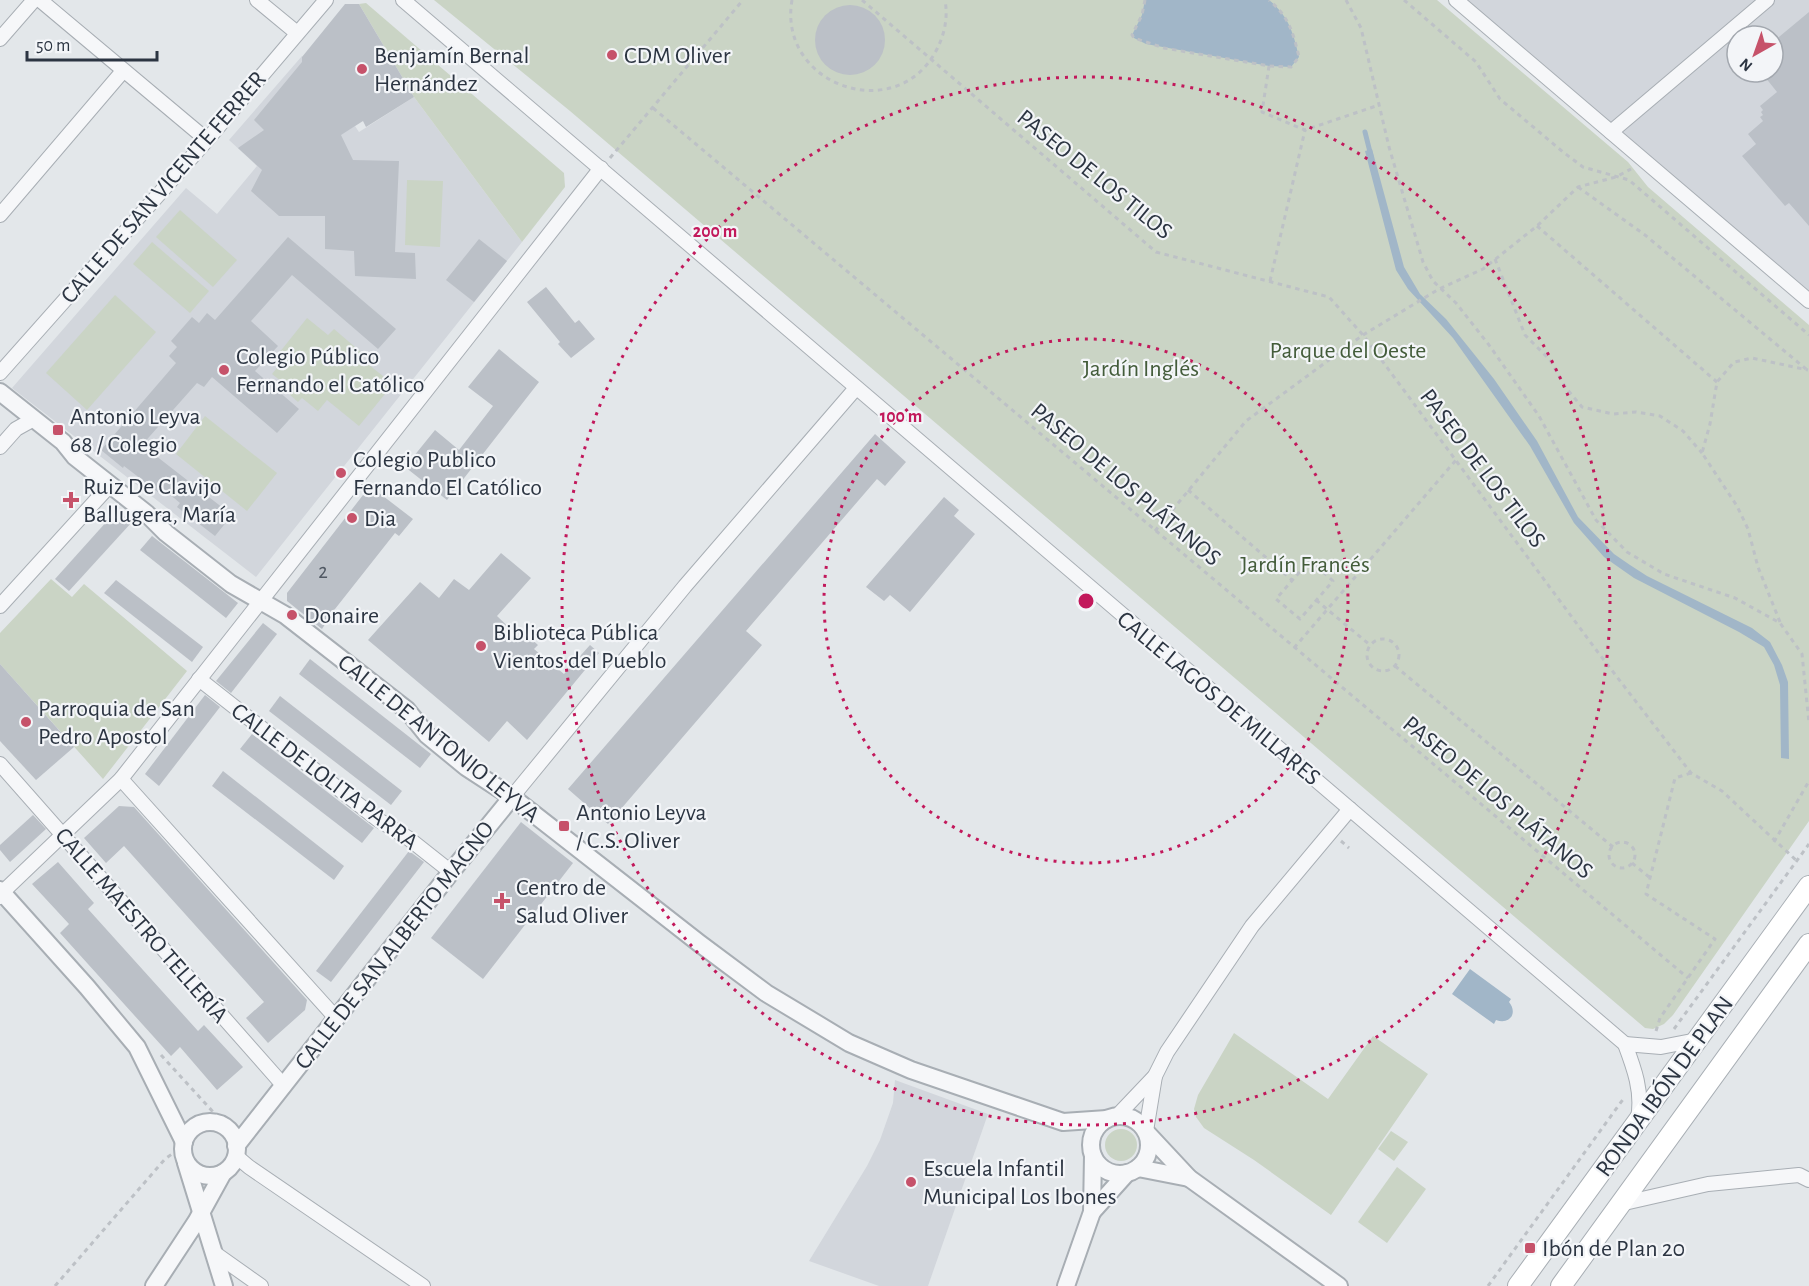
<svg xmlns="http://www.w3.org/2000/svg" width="1809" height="1286" font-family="'Alegreya Sans',sans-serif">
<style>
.built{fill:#d2d6dc;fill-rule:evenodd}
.green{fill:#cad4c5}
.water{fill:#a1b6c8}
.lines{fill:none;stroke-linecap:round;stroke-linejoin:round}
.stream{stroke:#a1b6c8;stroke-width:5}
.building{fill:#bbc0c7}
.minor-casing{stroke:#a8aeb4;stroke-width:16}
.tertiary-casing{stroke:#a8aeb4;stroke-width:20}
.secondary-casing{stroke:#a8aeb4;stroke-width:22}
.path{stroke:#bdc1c6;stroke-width:3;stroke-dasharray:4.5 4.5;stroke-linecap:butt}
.minor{stroke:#f6f7f9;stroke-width:14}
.tertiary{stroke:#f6f7f9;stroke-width:16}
.secondary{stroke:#fff;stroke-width:20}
.ring{fill:none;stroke:#c2185b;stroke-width:3;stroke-dasharray:3 6}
.poi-dot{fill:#c6526a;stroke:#f3f5f8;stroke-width:2}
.labels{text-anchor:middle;stroke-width:4.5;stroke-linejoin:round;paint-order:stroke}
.number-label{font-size:21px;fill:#505863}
.poi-label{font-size:24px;fill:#2c3542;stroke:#f3f5f8;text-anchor:start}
.street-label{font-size:24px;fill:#2c3542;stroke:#f3f5f8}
.park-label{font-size:24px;fill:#435c3a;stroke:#f3f5f8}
.centre{fill:#c2185b;stroke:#f3f5f8;stroke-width:3}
.ring-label{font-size:18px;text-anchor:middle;font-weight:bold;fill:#c2185b;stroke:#f3f5f8;stroke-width:4.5;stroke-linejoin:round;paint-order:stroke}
</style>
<rect width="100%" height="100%" fill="#e3e7ea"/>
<g class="built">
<path d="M1453,0H1809V304ZM1737,36H1773V72H1737Z"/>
<path d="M302,56L341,134L355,126L359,132L414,97L522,242L256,577L12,388L186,188L217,214L257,166L229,140Z"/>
<path d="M895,1080L988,1114L928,1286H879L809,1261L867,1166L880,1140L893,1103Z"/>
</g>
<g class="green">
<path d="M434,0H1437L1628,162L1648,187L1809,325V821L1673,1015L1664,1024L1653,1029L1645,1028L570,111Z"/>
<path d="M366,3L564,173L565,187L522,242L414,97L359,4Z"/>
<path d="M407,180L443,181L440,247L405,245Z"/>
<path d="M180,210L237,260L213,287L156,237Z"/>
<path d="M152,242L209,291L190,313L133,264Z"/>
<path d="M115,295L156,332L87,410L46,373Z"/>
<path d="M307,318L328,335L334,329L362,353L359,357L393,384L359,426L327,400L318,411L302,398L298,402L288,393L291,389L272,374L281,363L275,358Z"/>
<path d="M205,416L277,473L247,511L176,454Z"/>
<path d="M51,579L72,597L84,584L187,671L103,779L0,664V633Z"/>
<path d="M1234,1033L1328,1099L1373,1036L1428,1074L1331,1215L1254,1160L1204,1128L1196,1117L1194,1109L1198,1095Z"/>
<circle cx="1121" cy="1145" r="16"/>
<path d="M1391,1131L1408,1142L1394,1161L1378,1149Z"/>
<path d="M1397,1167L1426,1189L1387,1243L1358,1222Z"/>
</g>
<g class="water">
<path d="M1145,0H1269C1289,17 1293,32 1299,57L1291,67L1269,66L1146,44L1134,38L1132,35L1142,15Z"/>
<path d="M1372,149L1404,267L1420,294L1446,319L1494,379L1537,441L1578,517L1614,554L1630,565L1647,576L1752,628L1770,642L1782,665L1788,682L1789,759L1781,758L1780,685L1774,665L1764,647L1739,632L1634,578L1604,557L1574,523L1530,446L1453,338L1408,289L1396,270L1365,151Z"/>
<path d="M1470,969L1511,999L1509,1002C1518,1013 1510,1025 1496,1020L1494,1024L1452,994Z"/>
</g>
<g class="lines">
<path class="stream" d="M1365,132L1371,156"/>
</g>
<g class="building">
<path d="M345,4H359L414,97L366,127L363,121L341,135L353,160L399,161L395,252L415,253L416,279L355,276L354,251L325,249V216H279L251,191L262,170L238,148L264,130L254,120L302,62V57Z"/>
<circle cx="850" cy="40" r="35"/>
<path d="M1809,12V226L1789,203L1785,206L1742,156L1756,144L1748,134L1763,121L1760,117L1763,115L1761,112L1763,110L1760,106L1777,92L1761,72H1773V42Z"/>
<path d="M288,237L396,329L378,349L292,275L251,321L278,346L255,371L299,409L277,433L212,377L204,387L197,383L142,445L232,515L215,536L177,507L180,503L162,488L158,492L124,466L123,468L101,450L176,363L169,356L177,347L171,341L192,317L199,323L207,313L215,320Z"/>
<path d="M479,239L507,261L474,302L446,280Z"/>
<path d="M546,287L575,323L579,320L595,339L571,358L558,344L560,342L527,302Z"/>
<path d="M499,349L539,382L447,500L405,467L435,430L459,450L493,406L468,387Z"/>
<path d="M875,434L906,462L885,486L877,479L746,631L762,645L608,824L568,789Z"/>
<path d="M370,486L413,519L399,536L395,533L335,609L322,629L287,601V593Z"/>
<path d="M944,497L959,510L954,516L975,534L910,612L890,595L884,601L866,587Z"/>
<path d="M117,510L132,522L69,591L55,579Z"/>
<path d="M152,536L238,603L226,618L140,550Z"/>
<path d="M501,553L531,578L497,616L523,641L528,636L538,645L534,649L564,674L590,645L599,653L527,740L507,721L489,742L368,640L420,582L439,598L454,579L469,590Z"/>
<path d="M116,580L203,647L192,662L104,593Z"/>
<path d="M263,623L277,634L231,693L216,681Z"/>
<path d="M310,659L431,754L420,768L299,674Z"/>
<path d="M0,664L74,747L36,780L0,741Z"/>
<path d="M205,695L220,707L159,786L145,774Z"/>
<path d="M280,696L402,791L391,805L269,711Z"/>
<path d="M252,734L374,828L362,843L240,749Z"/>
<path d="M223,771L344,866L334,880L212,786Z"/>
<path d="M119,806L134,807L307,1000L305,1010L268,1043L246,1018L264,1002L124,846L106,863L84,838Z"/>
<path d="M33,815L46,829L10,862L0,850V845Z"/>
<path d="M521,822L573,863L483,979L431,938Z"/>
<path d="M409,851L424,862L331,982L316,971Z"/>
<path d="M58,862L94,903L88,909L198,1031L204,1025L243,1067L217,1090L180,1047L171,1056L60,933L69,924L32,884Z"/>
</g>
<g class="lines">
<defs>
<g id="minor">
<path d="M40,0L207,140"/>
<path d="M257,0L297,33"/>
<path d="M403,0L1625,1044C1634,1068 1643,1092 1638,1118"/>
<path d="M1456,0L1809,301"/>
<path d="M0,39L34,0"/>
<path d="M1611,132L1767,0"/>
<path d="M0,215L123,71"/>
<path d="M0,373L207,140L326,0"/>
<path d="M0,447L16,429L34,419"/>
<path d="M0,606L110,485"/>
<path d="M199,679L377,819L408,838L451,872"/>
<path d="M0,764L284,1086"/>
<path d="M121,779L336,1018"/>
<path d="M512,797L685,586L856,388"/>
<path d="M0,897L8,887L121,779L601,168"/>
<path d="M1625,1044L1661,1047L1697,1040"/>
<path d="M1117,1116L1155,1076L1167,1052L1252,926L1350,809"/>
<path d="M1146,1131L1155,1076"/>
<path d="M236,1156L249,1167L423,1286"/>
<path d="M1620,1204L1708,1184L1799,1175L1809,1180"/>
<path d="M213,1252L261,1286"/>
</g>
<g id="tertiary">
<path d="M0,392L63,442L75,457L146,513L166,533L231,584L285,615L407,710L427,735L466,767L512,797L699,943L766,993L849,1043L911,1070L1063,1122L1107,1119"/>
<path d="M0,890L87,987L137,1047L184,1142"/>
<circle cx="1120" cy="1145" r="29"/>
<circle cx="210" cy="1149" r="27"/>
<path d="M1147,1133L1189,1178L1339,1286"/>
<path d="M236,1146L451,872L512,797"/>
<path d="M186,1163L224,1286"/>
<path d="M1138,1168L1189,1178"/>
<path d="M1092,1212L1127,1173"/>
<path d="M154,1286L196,1222L223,1173"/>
<path d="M1066,1286L1092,1212L1093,1156"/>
</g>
<g id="secondary">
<path d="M1518,1286L1809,886"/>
<path d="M1561,1286L1809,944"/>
</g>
</defs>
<use href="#minor" class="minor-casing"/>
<use href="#tertiary" class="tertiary-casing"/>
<use href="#secondary" class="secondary-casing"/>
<g class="path">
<path d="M792,0C777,86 898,127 937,49C945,33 948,17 945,0"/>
<path d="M862,0L1156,252L1329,297L1363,335L1597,651L1691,773L1722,791L1797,861"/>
<path d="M1145,0L1142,15L1132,35L1134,38L1164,48L1269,66L1291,67L1299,57C1293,32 1289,17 1269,0"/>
<path d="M1346,0L1361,28L1389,147L1423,262L1433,281L1456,303L1489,345L1539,416L1596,520L1627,552L1664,574L1735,598L1780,623L1802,654L1809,723"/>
<path d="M1404,0L1476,62L1500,99L1563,152L1583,167L1629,180L1809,335"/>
<path d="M1269,66L1262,112L1305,130L1379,105"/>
<path d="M653,108L1688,978"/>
<path d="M610,158L743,0"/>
<path d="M1578,187L1645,235L1806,369"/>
<path d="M1537,226L1717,382"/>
<path d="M1495,259L1525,335L1550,360L1566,388L1582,407L1613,414L1636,412L1660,416L1683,431L1702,453"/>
<path d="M1270,281L1305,130"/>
<path d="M1188,490L1292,580"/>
<path d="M1155,531L1246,421L1363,335L1439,289L1483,269L1537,226L1578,187L1616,177L1631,169"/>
<path d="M1310,560L1333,581L1300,619L1276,599Z"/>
<path d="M1316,600L1370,645"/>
<path d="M1780,622L1758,567L1748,529L1737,506L1702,453L1710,424L1717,382L1734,362L1752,358L1808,370"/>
<circle cx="1383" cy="655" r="16"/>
<path d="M1294,648L1456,460"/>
<path d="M1395,666L1613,847"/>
<path d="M1341,841L1349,848"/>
<path d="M1774,842L1809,781"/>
<circle cx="1622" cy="855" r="13"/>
<path d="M1632,863L1649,877"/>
<path d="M1674,1029L1809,844"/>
<path d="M1656,1031L1660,1018L1715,939L1646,894L1675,778L1691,773"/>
<path d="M161,1055L215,1114L225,1127"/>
<path d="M55,1286L165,1159L172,1154"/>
<path d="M1488,1286L1624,1098"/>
</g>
<use href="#minor" class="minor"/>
<use href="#tertiary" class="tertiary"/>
<use href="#secondary" class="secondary"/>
</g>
<g class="ring">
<circle cx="1086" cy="601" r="262"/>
<circle cx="1086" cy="601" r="524"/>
</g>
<g class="poi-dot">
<circle cx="612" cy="55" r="6"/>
<circle cx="362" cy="69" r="6"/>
<circle cx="224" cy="370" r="6"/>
<rect x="52" y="424" width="12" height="12" rx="3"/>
<circle cx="341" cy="473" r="6"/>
<path d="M68 491h6v6h6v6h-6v6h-6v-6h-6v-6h6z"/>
<circle cx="352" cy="518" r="6"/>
<circle cx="292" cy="615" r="6"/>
<circle cx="481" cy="646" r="6"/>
<circle cx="26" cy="722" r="6"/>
<rect x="558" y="820" width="12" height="12" rx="3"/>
<path d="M499 892h6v6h6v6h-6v6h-6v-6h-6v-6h6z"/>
<circle cx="911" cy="1182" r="6"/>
<rect x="1524" y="1242" width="12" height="12" rx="3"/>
</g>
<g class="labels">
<g class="number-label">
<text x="323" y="578">2</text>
</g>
<g class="poi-label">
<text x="374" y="63">Benjamín Bernal<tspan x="374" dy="28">Hernández</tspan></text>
<text x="624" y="63">CDM Oliver</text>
<text x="236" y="364">Colegio Público<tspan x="236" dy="28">Fernando el Católico</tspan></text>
<text x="70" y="424">Antonio Leyva<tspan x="70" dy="28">68 / Colegio</tspan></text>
<text x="353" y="467">Colegio Publico<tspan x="353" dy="28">Fernando El Católico</tspan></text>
<text x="83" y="494">Ruiz De Clavijo<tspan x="83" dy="28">Ballugera, María</tspan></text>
<text x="364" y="526">Dia</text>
<text x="304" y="623">Donaire</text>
<text x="493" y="640">Biblioteca Pública<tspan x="493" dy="28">Vientos del Pueblo</tspan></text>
<text x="38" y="716">Parroquia de San<tspan x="38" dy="28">Pedro Apostol</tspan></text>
<text x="576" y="820">Antonio Leyva<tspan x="576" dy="28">/ C.S. Oliver</tspan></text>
<text x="516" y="895">Centro de<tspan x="516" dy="28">Salud Oliver</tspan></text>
<text x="923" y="1176">Escuela Infantil<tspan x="923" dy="28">Municipal Los Ibones</tspan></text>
<text x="1542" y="1256">Ibón de Plan 20</text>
</g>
<g class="street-label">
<text transform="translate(1095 174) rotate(39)" y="8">PASEO DE LOS TILOS</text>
<text transform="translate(163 187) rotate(-49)" y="8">CALLE DE SAN VICENTE FERRER</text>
<text transform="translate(1483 468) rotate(53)" y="8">PASEO DE LOS TILOS</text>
<text transform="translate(1126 484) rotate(40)" y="8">PASEO DE LOS PLÁTANOS</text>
<text transform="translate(1219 698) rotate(40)" y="8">CALLE LAGOS DE MILLARES</text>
<text transform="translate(439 738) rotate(39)" y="8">CALLE DE ANTONIO LEYVA</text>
<text transform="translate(325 776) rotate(37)" y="8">CALLE DE LOLITA PARRA</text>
<text transform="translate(1498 797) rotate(40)" y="8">PASEO DE LOS PLÁTANOS</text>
<text transform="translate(142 925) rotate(49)" y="8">CALLE MAESTRO TELLERÍA</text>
<text transform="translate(394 945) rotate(-52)" y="8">CALLE DE SAN ALBERTO MAGNO</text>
<text transform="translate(1664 1086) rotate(-54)" y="8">RONDA IBÓN DE PLAN</text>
</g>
<g class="park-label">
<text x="1348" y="358">Parque del Oeste</text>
<text x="1141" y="376">Jardín Inglés</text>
<text x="1305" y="572">Jardín Francés</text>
</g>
</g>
<circle cx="1086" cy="601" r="9" class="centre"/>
<g class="ring-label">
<text x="715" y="237">200 m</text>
<text x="901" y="422">100 m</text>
</g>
<g transform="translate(1755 54) rotate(220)"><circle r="28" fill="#f3f5f8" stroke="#a3a8af" stroke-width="1.5"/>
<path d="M0-4.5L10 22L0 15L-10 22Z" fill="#c6526a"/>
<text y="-9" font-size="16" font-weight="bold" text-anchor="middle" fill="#2c3542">N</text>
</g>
<path d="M27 51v9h130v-9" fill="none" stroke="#2c3542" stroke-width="3"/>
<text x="36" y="51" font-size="18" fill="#2c3542" stroke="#f3f5f8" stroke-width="4.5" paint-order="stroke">50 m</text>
</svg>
